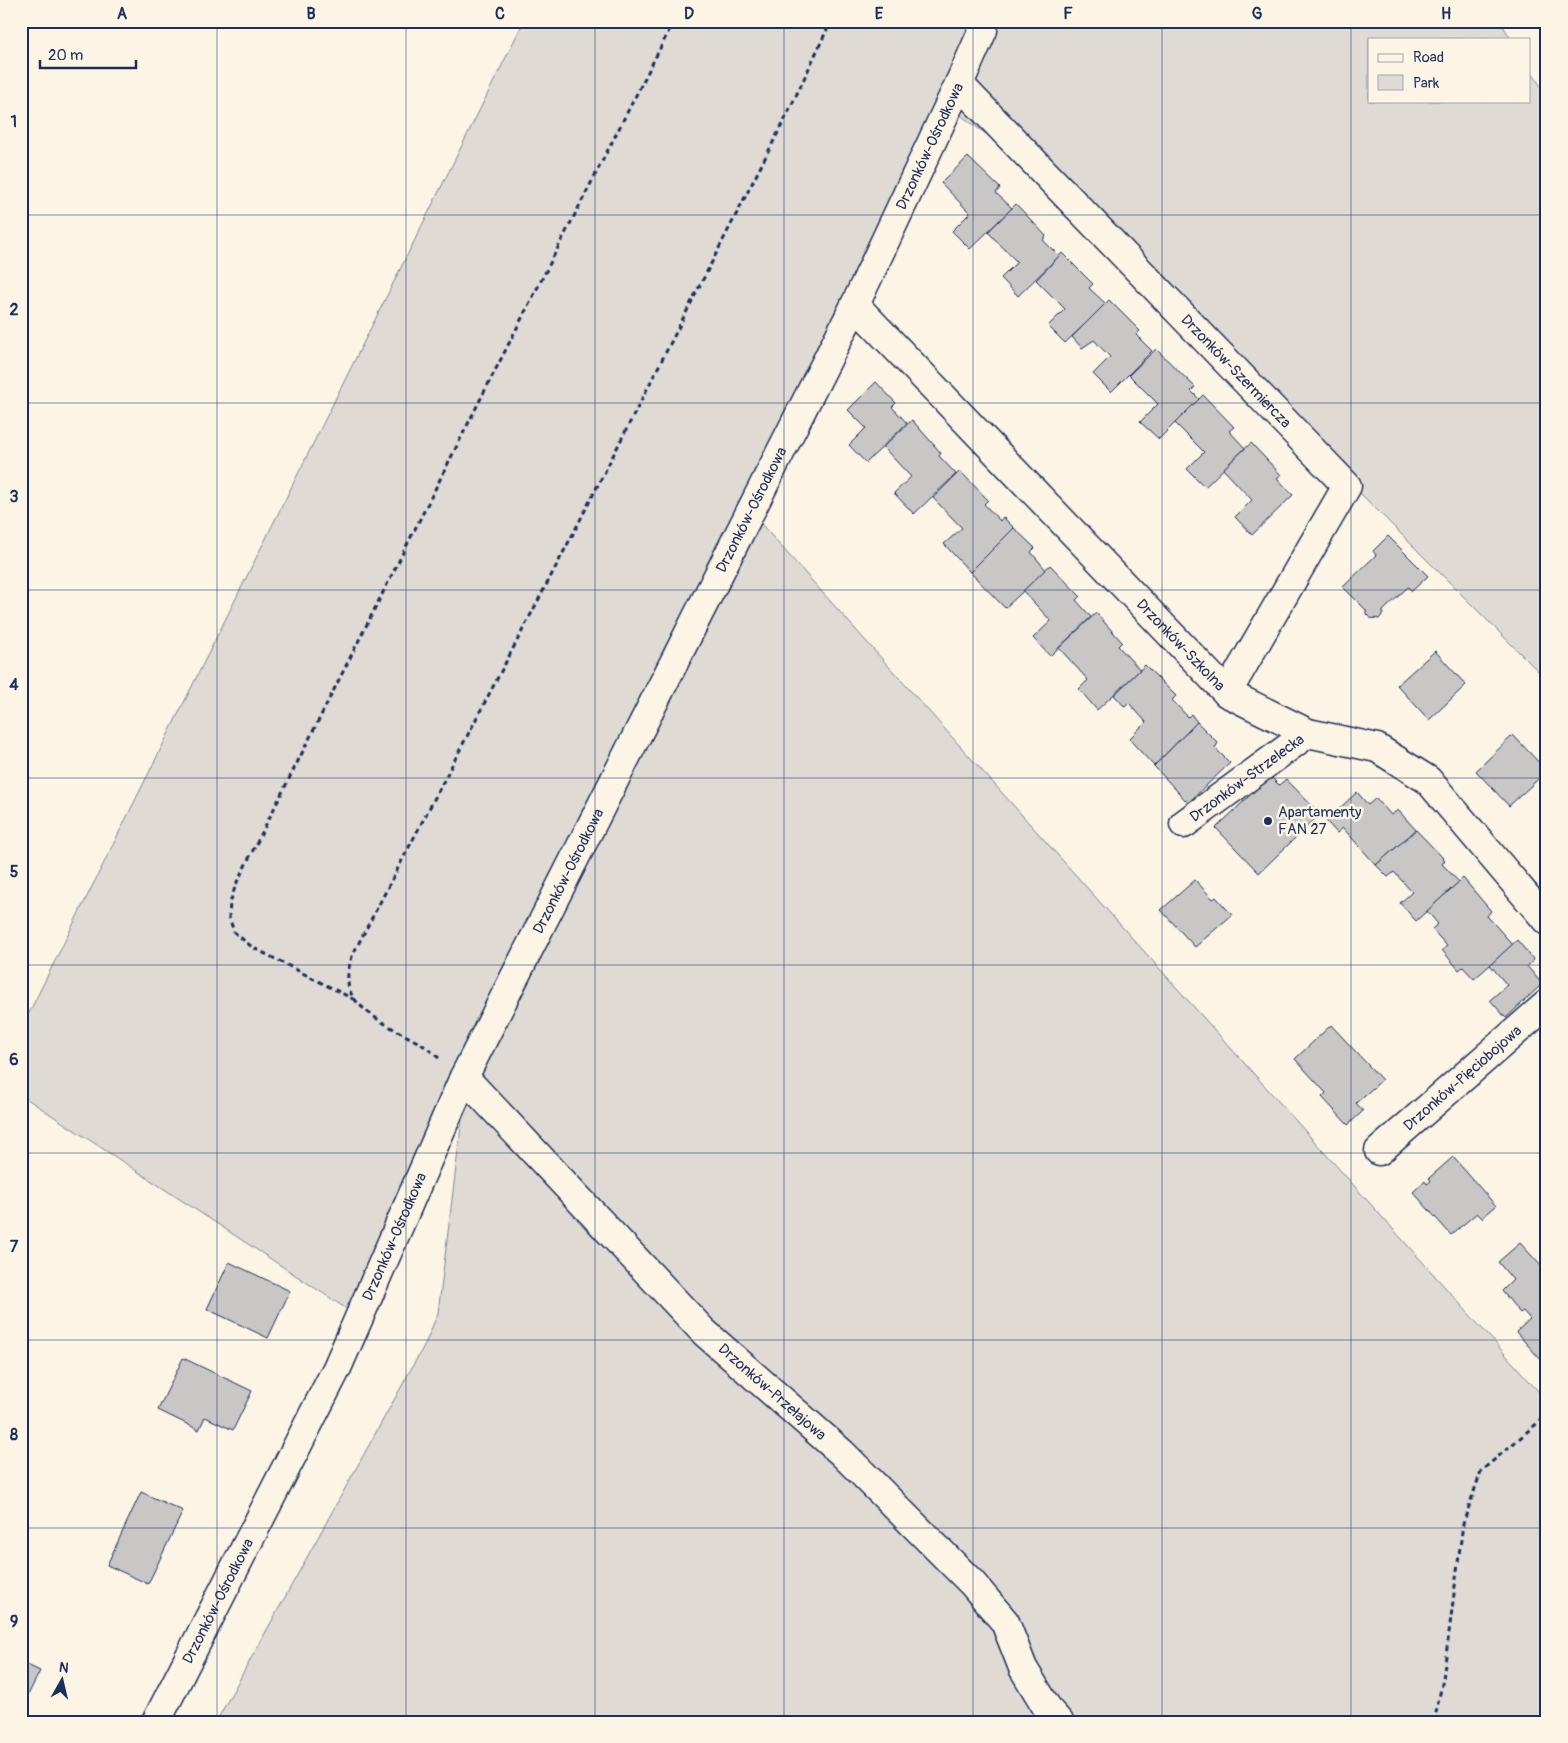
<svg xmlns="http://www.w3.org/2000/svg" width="1568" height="1743" font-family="Pangolin,sans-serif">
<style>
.green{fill:#dfdbd4;stroke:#7d8599}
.building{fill:#c8c7c6;stroke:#1b2f5e}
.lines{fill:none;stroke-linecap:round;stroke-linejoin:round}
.minor-casing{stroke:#1b2f5e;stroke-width:31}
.path{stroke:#1b2f5e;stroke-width:3;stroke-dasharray:5 4;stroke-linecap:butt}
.minor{stroke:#fcf5e5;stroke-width:28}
.grid{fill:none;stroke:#1b2f5e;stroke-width:1;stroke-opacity:0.55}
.poi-dot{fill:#1b2f5e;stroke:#fcf5e5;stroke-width:2}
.labels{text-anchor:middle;stroke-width:5;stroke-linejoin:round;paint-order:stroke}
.street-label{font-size:15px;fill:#1b2f5e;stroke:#fcf5e5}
.poi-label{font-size:15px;fill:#1b2f5e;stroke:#fcf5e5;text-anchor:start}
.neatline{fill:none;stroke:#1b2f5e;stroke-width:2}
.grid-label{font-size:16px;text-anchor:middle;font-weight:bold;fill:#1b2f5e}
</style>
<rect width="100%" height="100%" fill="#fcf5e5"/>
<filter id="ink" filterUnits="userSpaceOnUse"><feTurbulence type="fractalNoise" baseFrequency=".02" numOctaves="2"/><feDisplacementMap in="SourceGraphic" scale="10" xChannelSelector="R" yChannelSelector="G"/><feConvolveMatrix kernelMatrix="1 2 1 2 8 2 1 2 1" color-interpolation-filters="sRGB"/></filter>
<g filter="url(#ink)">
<path class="green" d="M524,21H1500L1511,39H1369V101H1529V68L1547,96V680L1204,337L1057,187L947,105L744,505L1547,1401V1722H216L426,1342L438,1313L470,1054L353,1313L21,1095V1029Z"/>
<g class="building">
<path d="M968,157L1000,188L996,193L1012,208L970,249L952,231L970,213L941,183Z"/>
<path d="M1016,204L1046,236L1043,240L1059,256L1018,296L1001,278L1017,262L988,232Z"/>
<path d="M1062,253L1093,284L1089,288L1106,304L1065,343L1048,326L1065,309L1036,280Z"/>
<path d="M1109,300L1140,331L1136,335L1152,351L1111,392L1093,374L1110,357L1094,340L1082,348L1072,337Z"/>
<path d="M1156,349L1195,387L1191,391L1199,399L1159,439L1140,422L1158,404L1129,375Z"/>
<path d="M876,382L896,403L892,407L907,423L866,463L849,445L866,428L848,410Z"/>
<path d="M1203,395L1234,427L1229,431L1245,448L1205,487L1187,469L1204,452L1175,423Z"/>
<path d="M912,420L941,453L939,456L956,474L914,514L894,493L911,477L883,447Z"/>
<path d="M1251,443L1281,475L1277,478L1293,495L1252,535L1235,517L1252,500L1223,469Z"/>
<path d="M960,471L988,500L984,504L1000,521L1003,517L1014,528L970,572L944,544L962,528L933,498Z"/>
<path d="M1014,528L1035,548L1031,552L1046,570L1005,608L970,572Z"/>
<path d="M1388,536L1428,576L1412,591L1408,587L1383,611V614L1379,619L1370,618L1366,614V610L1343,587L1376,555L1373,551Z"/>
<path d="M1050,565L1080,596L1076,600L1091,617L1050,656L1033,638L1051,621L1023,591Z"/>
<path d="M1096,613L1122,642L1118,646L1140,670L1097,710L1079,689L1088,680L1059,648Z"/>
<path d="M1435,651L1466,685L1429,720L1397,685Z"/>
<path d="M1145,665L1176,696L1172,700L1188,717L1191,714L1197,722L1154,766L1129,739L1146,722L1129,703L1125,707L1114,695Z"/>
<path d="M1197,722L1218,743L1215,748L1230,763L1188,803L1154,766Z"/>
<path d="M1513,735L1547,771L1509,806L1476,771Z"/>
<path d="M1270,776L1279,785L1286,779L1320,814L1259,873L1216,828Z"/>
<path d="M1357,792L1368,805L1376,798L1391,815L1398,810L1416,830L1376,865L1343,828L1337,833L1326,821Z"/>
<path d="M1416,830L1445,860L1442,864L1459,882L1416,921L1400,903L1412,892L1394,872L1388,877L1376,865Z"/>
<path d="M1463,878L1491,911L1487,916L1513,945L1474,979L1463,967L1459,970L1442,950L1447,946L1432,929L1438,924L1427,911Z"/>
<path d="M1195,880L1213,899L1216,897L1232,915L1195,947L1161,910Z"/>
<path d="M1517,940L1534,960L1527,966L1542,984L1506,1018L1490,1000L1507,985L1490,965Z"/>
<path d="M1331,1025L1382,1080L1356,1103L1363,1111L1348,1125L1322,1097L1326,1093L1295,1059Z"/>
<path d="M1453,1157L1496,1206L1482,1218L1477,1213L1451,1235L1413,1192L1425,1181L1427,1184L1431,1181L1429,1178Z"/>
<path d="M1520,1243L1543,1268L1547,1265V1354L1541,1360L1516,1332L1530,1319L1523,1311L1520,1313L1502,1291L1513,1280L1498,1262Z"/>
<path d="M229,1262L290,1291L268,1338L207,1309Z"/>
<path d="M183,1358L252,1391L233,1430L205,1417L199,1430L158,1410Z"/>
<path d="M141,1492L183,1511L148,1584L107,1565Z"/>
<path d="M21,1662L40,1671L21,1709Z"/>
</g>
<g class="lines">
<defs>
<g id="minor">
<path id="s1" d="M959,84L1347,486L1227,693"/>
<path id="s2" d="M855,305L1227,693L1308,733L1377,748L1428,780L1547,921"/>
<path id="s3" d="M1184,824L1308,733"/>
<path id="s4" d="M464,1077L704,1332L842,1453L972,1583L1005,1622L1023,1668L1049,1711L1059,1722"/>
<path id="s5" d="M1379,1151L1547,1004"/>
<path id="s6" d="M156,1722L337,1368L464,1077L855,305L959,84L983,30L984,21"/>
</g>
</defs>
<use href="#minor" class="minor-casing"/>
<g class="path">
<path d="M355,1000L252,947L234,932L229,917L230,903L236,884L480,400L674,21"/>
<path d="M439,1058C433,1053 427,1048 421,1044C401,1032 355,1012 349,988C346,977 349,965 353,954L574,532L787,115L831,21"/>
<path d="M1434,1722L1443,1679L1463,1524L1481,1471L1547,1415"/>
</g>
<use href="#minor" class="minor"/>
</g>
</g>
<path class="grid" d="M217,21V1722M406,21V1722M595,21V1722M784,21V1722M973,21V1722M1162,21V1722M1351,21V1722M21,215H1547M21,403H1547M21,590H1547M21,778H1547M21,965H1547M21,1153H1547M21,1340H1547M21,1528H1547"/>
<circle class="poi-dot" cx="1268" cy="821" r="5"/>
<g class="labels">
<g class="street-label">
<text dy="5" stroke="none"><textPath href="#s6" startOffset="1756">Drzonków-Ośrodkowa</textPath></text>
<text dy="5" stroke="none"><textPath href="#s1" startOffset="399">Drzonków-Szermiercza</textPath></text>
<text dy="5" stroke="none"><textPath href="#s6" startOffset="1351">Drzonków-Ośrodkowa</textPath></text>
<text dy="5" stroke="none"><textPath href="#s2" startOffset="471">Drzonków-Szkolna</textPath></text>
<text dy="5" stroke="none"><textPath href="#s3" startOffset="78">Drzonków-Strzelecka</textPath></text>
<text dy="5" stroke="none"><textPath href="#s6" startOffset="946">Drzonków-Ośrodkowa</textPath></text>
<text dy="5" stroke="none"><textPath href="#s5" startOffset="111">Drzonków-Pięciobojowa</textPath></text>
<text dy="5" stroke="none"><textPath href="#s6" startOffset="541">Drzonków-Ośrodkowa</textPath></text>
<text dy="5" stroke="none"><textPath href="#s4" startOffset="441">Drzonków-Przełajowa</textPath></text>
<text dy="5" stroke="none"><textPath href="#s6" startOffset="136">Drzonków-Ośrodkowa</textPath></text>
</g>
<g class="poi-label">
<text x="1278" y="817">Apartamenty<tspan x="1278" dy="17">FAN 27</tspan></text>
</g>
</g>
<rect width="1568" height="1743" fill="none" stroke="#fcf5e5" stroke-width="55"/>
<rect x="1368" y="38" width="162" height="65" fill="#fcf5e5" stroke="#a2a6af"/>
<rect x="1378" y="54" width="25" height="8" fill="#fcf5e5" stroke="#a2a6af"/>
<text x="1413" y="62" font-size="15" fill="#1b2f5e">Road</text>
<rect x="1378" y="75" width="25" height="15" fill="#dfdbd4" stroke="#a2a6af"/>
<text x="1413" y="88" font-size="15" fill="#1b2f5e">Park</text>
<g transform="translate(62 1680) rotate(8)" stroke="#fcf5e5" stroke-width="4" paint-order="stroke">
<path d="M0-4L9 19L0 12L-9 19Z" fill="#1b2f5e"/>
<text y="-8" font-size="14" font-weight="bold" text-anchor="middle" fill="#1b2f5e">N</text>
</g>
<path d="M40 60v8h96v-8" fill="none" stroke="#1b2f5e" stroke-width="2.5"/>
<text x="48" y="60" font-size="15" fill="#1b2f5e" stroke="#fcf5e5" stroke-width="4" paint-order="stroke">20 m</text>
<rect x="28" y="28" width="1512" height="1688" class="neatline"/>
<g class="grid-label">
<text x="122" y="19">A</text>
<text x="311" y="19">B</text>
<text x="500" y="19">C</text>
<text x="689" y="19">D</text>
<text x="879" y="19">E</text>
<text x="1068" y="19">F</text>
<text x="1257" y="19">G</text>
<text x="1446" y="19">H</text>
<text x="14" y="127">1</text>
<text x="14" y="315">2</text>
<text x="14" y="502">3</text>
<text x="14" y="690">4</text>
<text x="14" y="877">5</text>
<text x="14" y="1065">6</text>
<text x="14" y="1252">7</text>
<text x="14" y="1440">8</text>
<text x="14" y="1627">9</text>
</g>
</svg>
